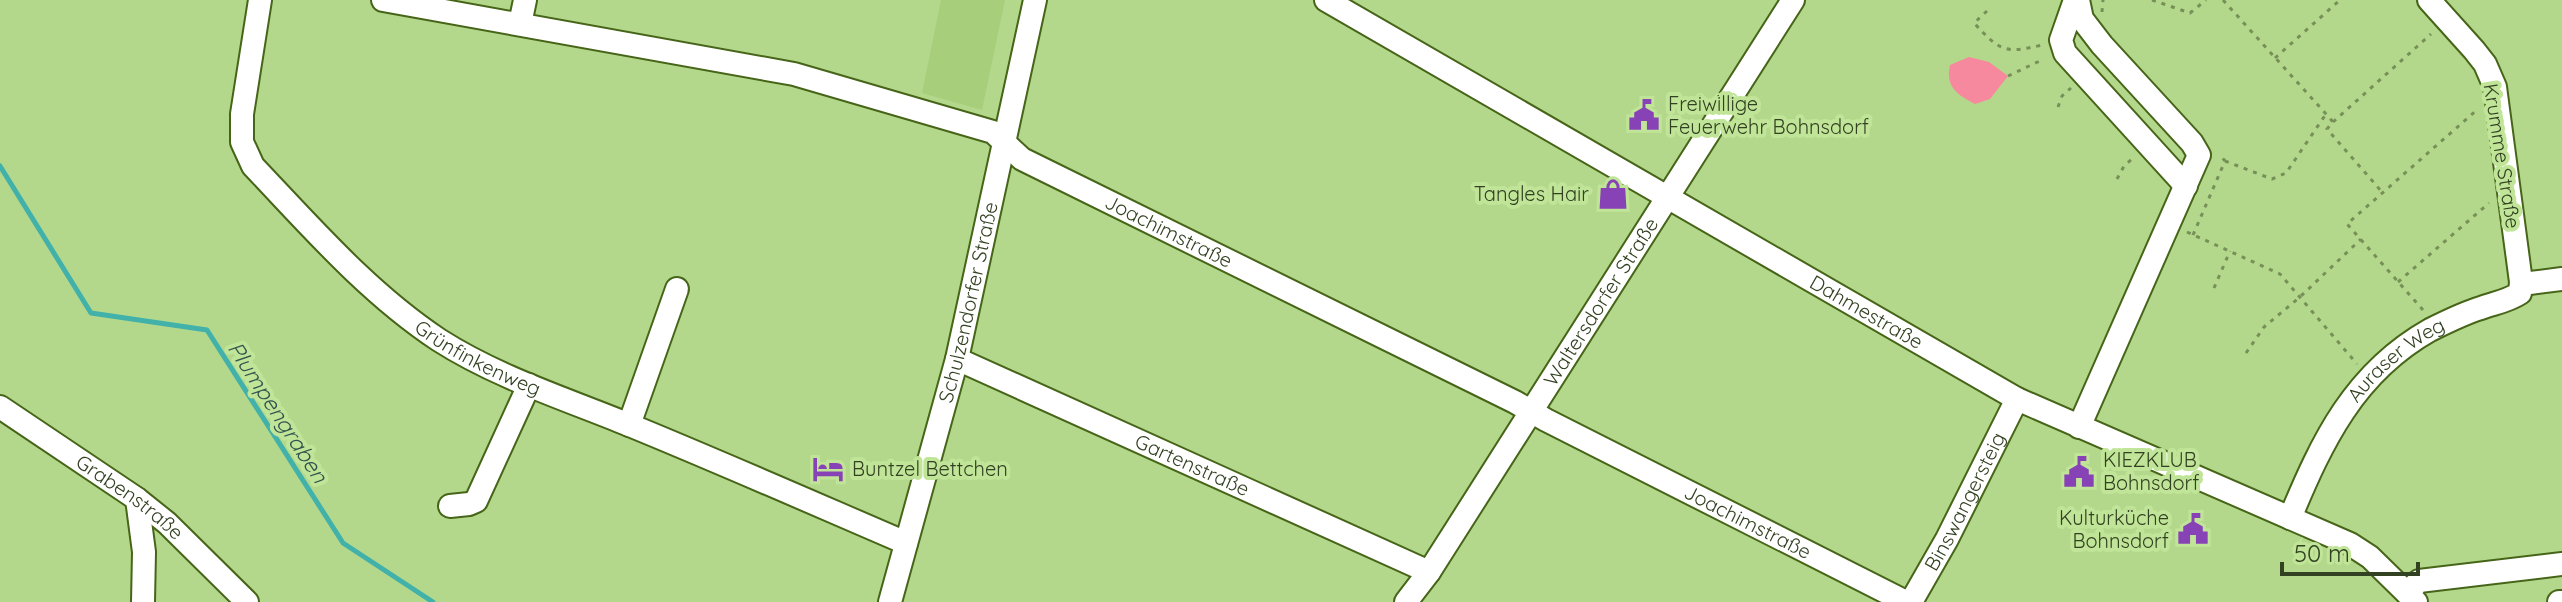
<svg xmlns="http://www.w3.org/2000/svg" width="2562" height="602" font-family="Quicksand,sans-serif">
<style>
.built{fill:#a7ce7a}
.green{fill:#f6899d}
.lines{fill:none;stroke-linecap:round;stroke-linejoin:round}
.stream{stroke:#42b1aa;stroke-width:5}
.minor-casing{stroke:#466518;stroke-width:26}
.path{stroke:#769058;stroke-width:3;stroke-dasharray:4 6;stroke-linecap:butt}
.minor{stroke:#fff;stroke-width:22}
.labels{text-anchor:middle;stroke-width:8;stroke-linejoin:round;paint-order:stroke}
.poi-label{font-size:20px;fill:#324121;stroke:#c1e598;text-anchor:start}
.street-label{font-size:20px;fill:#324121;stroke:#c1e598}
.water-label{font-size:22px;font-style:italic;fill:#31524f;stroke:#c1e598}
</style>
<rect width="100%" height="100%" fill="#b4d88b"/>
<path class="built" d="M941,0H1005L982,110L922,93Z"/>
<path class="green" d="M1969,57L1989,62L2008,76L1990,99L1975,104C1957,95 1945,86 1950,65Z"/>
<g class="lines">
<path class="stream" d="M0,166L91,313L207,330L343,543L433,602"/>
<defs>
<g id="minor">
<path id="s1" d="M260,0L242,114V142L253,166C311,227 368,293 439,340C497,377 563,398 627,424C720,462 813,503 906,543"/>
<path id="s2" d="M383,0L794,74L993,132L1022,159L1515,402L1546,420L1906,602"/>
<path id="s3" d="M1326,0L2017,399L2350,544L2370,557L2416,602"/>
<path d="M2075,0L2061,40L2065,53L2186,186"/>
<path d="M2078,0L2082,19L2102,45L2192,143L2199,155L2079,427"/>
<path d="M520,24L525,0"/>
<path d="M2522,284L2562,279"/>
<path id="s4" d="M957,359L1429,572"/>
<path id="s5" d="M0,407L137,499L167,523L247,602"/>
<path d="M629,425L677,289"/>
<path d="M137,499L144,552L143,602"/>
<path d="M450,506L469,504L476,501L529,385"/>
<path id="s6" d="M2290,518C2322,441 2354,373 2430,330C2446,322 2464,313 2481,308C2495,303 2508,301 2520,293L2521,282L2495,87L2485,64L2474,50L2429,0"/>
<path d="M2407,593L2419,581L2562,564"/>
<path id="s7" d="M890,602L957,359L1035,0"/>
<path id="s8" d="M1406,602L1429,572L1793,0"/>
<path id="s9" d="M1911,602L1947,539L2017,399"/>
<path d="M2559,602H2562"/>
</g>
</defs>
<use href="#minor" class="minor-casing"/>
<g class="path">
<path d="M2152,0L2190,13L2206,0"/>
<path d="M2223,0L2326,114L2333,122L2327,129L2382,192"/>
<path d="M1987,11L1974,23C2000,51 2004,54 2042,45"/>
<path d="M2102,12L2103,0"/>
<path d="M2275,58L2340,0"/>
<path d="M2008,76L2044,59"/>
<path d="M2058,107L2062,96L2071,88"/>
<path d="M2333,122L2431,34"/>
<path d="M2225,161L2272,179L2286,173L2326,114"/>
<path d="M2117,179L2124,166L2133,158"/>
<path d="M2187,232L2280,274L2357,364"/>
<path d="M2193,235L2225,161L2220,155"/>
<path d="M2398,282L2489,203"/>
<path d="M2214,288L2230,251"/>
<path d="M2423,310L2347,224L2478,109"/>
<path d="M2246,353L2264,327L2300,297L2361,239"/>
</g>
<use href="#minor" class="minor"/>
</g>
<defs>
<symbol id="civic-bare" viewBox="-9 -9 18 18"><path d="M-.6-6.5H3V-4.5H.6V-3L4-1V1h2V6H-6V1h2V-1L-.6-3ZM-1.2 2.5V6h2.4V2.5Z" fill="#8742b5" stroke="#c1e598" stroke-width="2.5" paint-order="stroke"/></symbol>
<symbol id="shop-bare" viewBox="-9 -9 18 18"><path d="M-5-2.5h2.3a2.7 3.5 0 0 1 5.4 0H5L5.5 6h-11ZM-1.5-2.5h3a1.5 2.3 0 0 0-3 0Z" fill="#8742b5" stroke="#c1e598" stroke-width="2.5" paint-order="stroke"/></symbol>
<symbol id="hotel-bare" viewBox="-9 -9 18 18"><path d="M-6-4.5h1.5V1H6V5H4.5V3h-9V5H-6ZM-4 0a1.8 1.8 0 1 1 3.6 0ZM.5 0V-2.5h3Q6-2.5 6 0Z" fill="#8742b5" stroke="#c1e598" stroke-width="2.5" paint-order="stroke"/></symbol>
</defs>
<g fill-rule="evenodd">
<use href="#civic-bare" x="1622" y="93" width="44" height="44"/>
<use href="#shop-bare" x="1591" y="172" width="44" height="44"/>
<use href="#hotel-bare" x="806" y="447" width="44" height="44"/>
<use href="#civic-bare" x="2057" y="450" width="44" height="44"/>
<use href="#civic-bare" x="2171" y="507" width="44" height="44"/>
</g>
<g class="labels">
<g class="poi-label">
<text x="1668" y="111">Freiwillige<tspan x="1668" dy="23">Feuerwehr Bohnsdorf</tspan></text>
<text x="1589" y="201" text-anchor="end">Tangles Hair</text>
<text x="2103" y="467">KIEZKLUB<tspan x="2103" dy="23">Bohnsdorf</tspan></text>
<text x="852" y="476">Buntzel Bettchen</text>
<text x="2169" y="525" text-anchor="end">Kulturküche<tspan x="2169" dy="23">Bohnsdorf</tspan></text>
</g>
<g class="street-label">
<text transform="translate(2502 156) rotate(81)" y="7">Krumme Straße</text>
<text dy="7" stroke="none"><textPath href="#s2" startOffset="828">Joachimstraße</textPath></text>
<text dy="7" stroke="none"><textPath href="#s7" startOffset="310">Schulzendorfer Straße</textPath></text>
<text dy="7" stroke="none"><textPath href="#s8" startOffset="358">Waltersdorfer Straße</textPath></text>
<text dy="7" stroke="none"><textPath href="#s3" startOffset="624">Dahmestraße</textPath></text>
<text dy="7" stroke="none"><textPath href="#s1" startOffset="468">Grünfinkenweg</textPath></text>
<text dy="7" stroke="none"><textPath href="#s6" startOffset="194">Auraser Weg</textPath></text>
<text dy="7" stroke="none"><textPath href="#s4" startOffset="258">Gartenstraße</textPath></text>
<text dy="7" stroke="none"><textPath href="#s5" startOffset="158">Grabenstraße</textPath></text>
<text dy="7" stroke="none"><textPath href="#s9" startOffset="114">Binswangersteig</textPath></text>
<text dy="7" stroke="none"><textPath href="#s2" startOffset="1476">Joachimstraße</textPath></text>
</g>
<g class="water-label">
<text transform="translate(278 412) rotate(57)" y="8">Plumpengraben</text>
</g>
</g>
<path d="M2282 562v12h136v-12" fill="none" stroke="#324121" stroke-width="4"/>
<text x="2294" y="562" font-size="24" fill="#324121" stroke="#c1e598" stroke-width="6" paint-order="stroke">50 m</text>
</svg>
